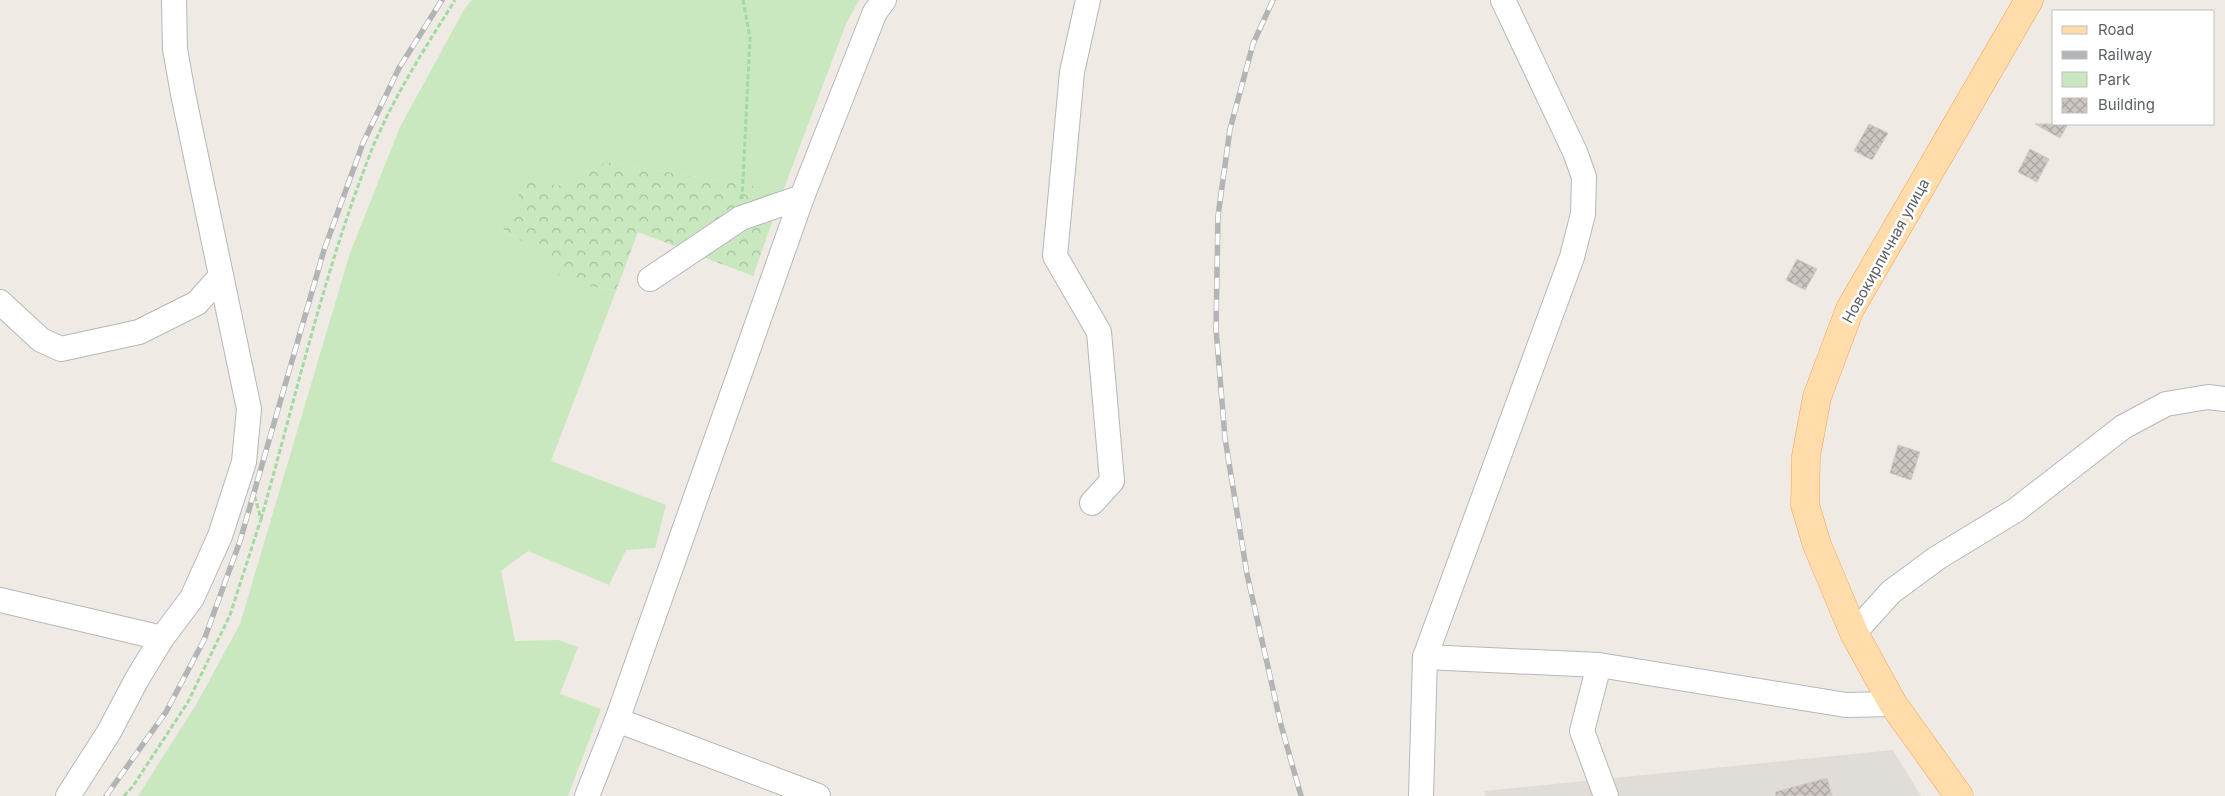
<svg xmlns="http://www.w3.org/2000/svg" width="2225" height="796" font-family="Inter,sans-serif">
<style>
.industrial{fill:#e0dcd8}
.green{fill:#c9e8bf}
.forest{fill:url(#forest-crowns)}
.building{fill:url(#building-cross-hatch);stroke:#d4cac2}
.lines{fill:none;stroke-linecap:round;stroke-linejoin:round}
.minor-casing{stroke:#b4b8bb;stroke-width:26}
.major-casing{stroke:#f8a254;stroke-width:29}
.path{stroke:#a1daa2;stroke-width:3;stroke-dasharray:5 2.5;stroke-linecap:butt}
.minor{stroke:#fff;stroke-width:24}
.major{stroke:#ffdca9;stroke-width:28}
.rail-casing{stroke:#b3b4b5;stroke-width:5.5}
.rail{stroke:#fff;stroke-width:4;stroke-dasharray:11;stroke-linecap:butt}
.labels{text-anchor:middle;stroke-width:5;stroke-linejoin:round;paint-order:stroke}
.street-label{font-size:15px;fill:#5c6265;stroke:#fff}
</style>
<defs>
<pattern id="forest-crowns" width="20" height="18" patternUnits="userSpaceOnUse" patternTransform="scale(1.25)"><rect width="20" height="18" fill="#c9e8bf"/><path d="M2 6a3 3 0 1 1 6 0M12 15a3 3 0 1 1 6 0" fill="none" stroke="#a6bf9f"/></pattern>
<pattern id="building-cross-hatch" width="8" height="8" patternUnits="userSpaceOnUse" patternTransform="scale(1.25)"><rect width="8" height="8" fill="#ccc7c3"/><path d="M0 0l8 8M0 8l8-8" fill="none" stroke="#a9a5a2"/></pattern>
</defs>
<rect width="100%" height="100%" fill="#efeae4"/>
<path class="industrial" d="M1893,750L1921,796H1486L1484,791Z"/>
<path class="green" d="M472,0H859L846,24L783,191L606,162L558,186L501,228L531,247L566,282L616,291L551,461L666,505L655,548L626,550L609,585L528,551L501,571L515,641L558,640L578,647L560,694L601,709L568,796H138L197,703L240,624L350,253L400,127L465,8Z"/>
<path class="forest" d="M606,162L783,191L753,276L638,232L616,291L566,282L531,247L501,228L529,176L558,186Z"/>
<g class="building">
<path d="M1869,124L1888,133L1872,160L1854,151Z"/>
<path d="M2035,124H2068L2060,138Z"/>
<path d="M2030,149L2049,159L2037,182L2018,172Z"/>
<path d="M1797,259L1817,269L1805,290L1786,280Z"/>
<path d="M1898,445L1920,452L1911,480L1890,473Z"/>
<path d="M1827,778L1832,796H1776L1775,792Z"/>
</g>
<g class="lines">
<defs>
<g id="minor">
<path d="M1088,0L1072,72L1055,256L1099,332L1112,481L1092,503"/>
<path d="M650,279L741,218L802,197"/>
<path d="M0,302L41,340L61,349L139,332L197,303L221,276"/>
<path d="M0,600L162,638"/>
<path d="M1854,633L1891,592L1937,558L2016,510L2123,427L2166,404L2208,397L2225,399"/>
<path d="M1425,657L1599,665L1846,705L1893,704"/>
<path d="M1599,665L1582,731L1606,796"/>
<path d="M617,720L818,796"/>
<path d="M68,796L109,732L137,679L162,638L192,598L220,536L244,462L249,409L183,94L175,49L174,0"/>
<path d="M587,796L617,720L802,197L875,12L884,0"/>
<path d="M1421,796L1425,657L1572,257L1583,214L1584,177L1575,152L1503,0"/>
</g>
<path id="major" d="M1959,796L1893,704L1854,633L1817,545L1805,505L1806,456L1817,397L1850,309L2029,0"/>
</defs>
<use href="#minor" class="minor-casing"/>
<use href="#major" class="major-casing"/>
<g class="path">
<path d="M742,199L750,38L743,0"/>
<path d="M261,519C296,396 325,268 372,149C394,96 425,48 455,0"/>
<path d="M124,796L133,786L188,702L230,615L261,519L254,494"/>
</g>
<use href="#minor" class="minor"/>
<use href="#major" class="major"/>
<defs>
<g id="rail">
<path d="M1273,0L1253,44L1230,129L1218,216L1216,329L1225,438L1247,574L1281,725L1301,796"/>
<path d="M106,796L166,712L204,640L240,541L324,250L363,143L399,68L442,0"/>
</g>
</defs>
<use href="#rail" class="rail-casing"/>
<use href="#rail" class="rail"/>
</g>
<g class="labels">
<g class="street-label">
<text transform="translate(1886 251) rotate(-61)" y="5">Новокирпичная улица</text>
</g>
</g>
<rect x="2052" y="10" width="162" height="115" fill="#ffffff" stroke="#bec0c1"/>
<rect x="2062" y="26" width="25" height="8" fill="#ffdca9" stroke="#bec0c1"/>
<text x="2098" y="35" font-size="15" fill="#5c6265">Road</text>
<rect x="2062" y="51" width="25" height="8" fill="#b3b4b5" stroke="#bec0c1"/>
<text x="2098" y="60" font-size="15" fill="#5c6265">Railway</text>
<rect x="2062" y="72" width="25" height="15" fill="#c9e8bf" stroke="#bec0c1"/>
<text x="2098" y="85" font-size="15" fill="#5c6265">Park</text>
<rect x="2062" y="98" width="25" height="15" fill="url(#building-cross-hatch)" stroke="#bec0c1"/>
<text x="2098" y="110" font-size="15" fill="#5c6265">Building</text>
</svg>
